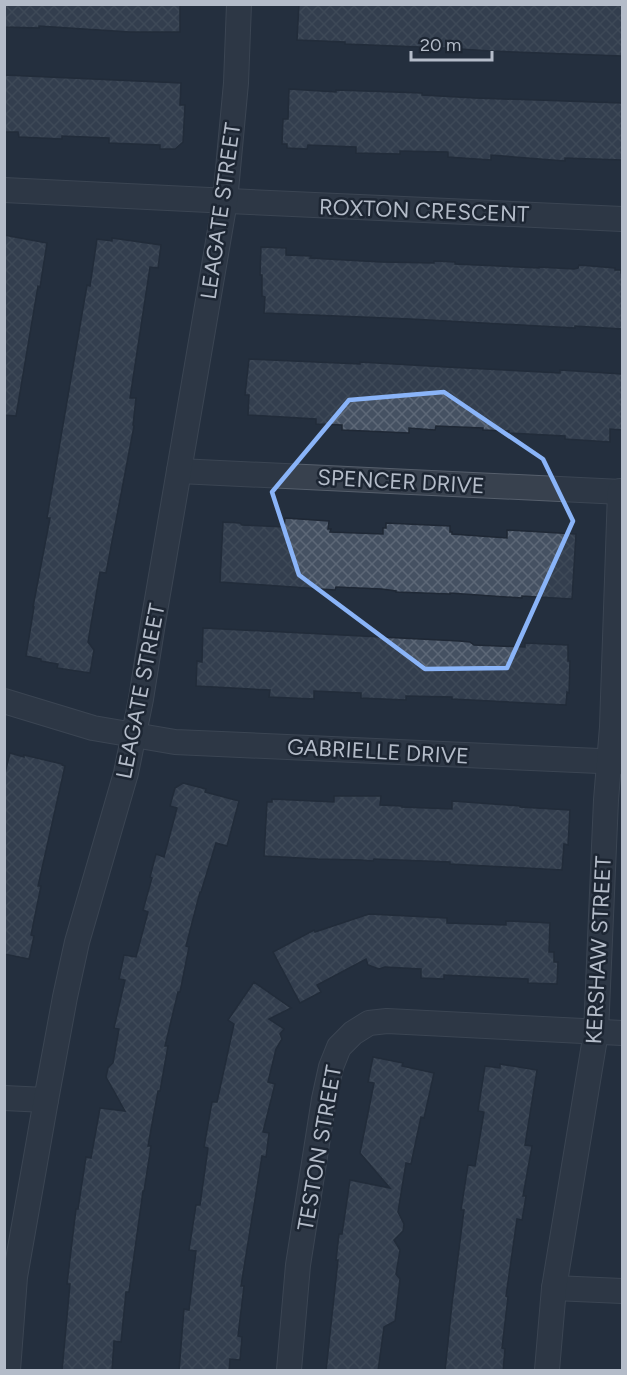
<svg xmlns="http://www.w3.org/2000/svg" width="627" height="1375" font-family="Figtree,sans-serif">
<style>
.building{fill:url(#building-cross-hatch);stroke:#1f2835;stroke-width:1.5}
.lines{fill:none;stroke-linecap:round;stroke-linejoin:round}
.minor-casing{stroke:#565f6c;stroke-width:26}
.minor{stroke:#38414e;stroke-width:24}
.marked{fill:none;stroke:#8ab4f8;stroke-width:4.5;stroke-linejoin:round}
.labels{text-anchor:middle;stroke-width:5;stroke-linejoin:round;paint-order:stroke}
.street-label{font-size:22px;fill:#b4bcc9;stroke:#1d2633}
</style>
<defs>
<pattern id="building-cross-hatch" width="8" height="8" patternUnits="userSpaceOnUse" patternTransform="scale(1.5)"><rect width="8" height="8" fill="#455162"/><path d="M0 0l8 8M0 8l8-8" fill="none" stroke="#5d6877"/></pattern>
</defs>
<rect width="100%" height="100%" fill="#242f3e"/>
<g class="building">
<path d="M4,4H180V32H130L39,26V28L4,27Z"/>
<path d="M299,4H622V56L491,51L445,48L345,44V42L297,40Z"/>
<path d="M4,75L181,83L180,105H185L183,142L175,149H160V145L109,143V138L62,136V139L19,137L18,132H4Z"/>
<path d="M289,89L336,92V90L422,93V95L475,98L622,103V160L565,158V161L491,155V160L448,157V152L400,151V154L356,153V147L308,145L307,149L287,148V144H282L283,119H288Z"/>
<path d="M4,235L47,243L40,287L38,286L16,416L4,415Z"/>
<path d="M112,238L161,245L158,268L150,267L130,398H136L133,425L134,426L106,573L100,572L88,642L94,650L90,673L57,668L58,664L41,661V659L26,656L34,607H33L50,518H47L87,285L90,286L97,239L112,241Z"/>
<path d="M261,247L286,248V255L311,256L310,258L381,262L434,263V261L455,262V264L539,268V267L574,269L578,268L579,265L615,268V270H621V273H622V329L575,326V328L411,319L264,313L265,297L262,296V275H260Z"/>
<path d="M249,359L360,364V362L446,367L560,373V370L622,374V430L610,429V442L565,439V436L509,433V431L483,430V428L436,426L435,430L409,428V433L342,430V425L316,424V419L248,415L249,395H245Z"/>
<path d="M285,518L329,521L328,529H331L330,532L383,534V528H386V523L450,526V532H452V534L507,538V530L576,534L572,599L522,596V598L450,593V594L396,592V591L382,589L336,587L335,590L220,582L223,522L240,523L242,525L284,527Z"/>
<path d="M203,628L459,641L470,642L474,645L525,647V643L568,645V661H570L569,693L567,692L566,705L452,699V697L406,696V700L361,698V693L314,691V699L269,697L270,690L196,686L197,661L202,662Z"/>
<path d="M10,753L24,757V755L62,764V765L65,766L38,886H41L31,935L34,936L29,959L4,954V777Z"/>
<path d="M183,783L206,789L205,792L239,801L227,846L216,843L201,892H200L186,946L189,947L180,992H178L165,1046H168L160,1091H158L148,1146H151L144,1191H143L129,1292H126L121,1342L114,1341L112,1371H62L70,1284H67L76,1209H78L86,1157L91,1158L100,1108L125,1111L106,1077L108,1068L113,1063L119,1029L114,1028L125,980L119,979L124,955L136,957L148,912L143,910L152,878L150,877L156,854L164,857L177,808L170,806L175,788Z"/>
<path d="M334,796H381L380,805L402,806V807L452,809V801L520,806V807L570,810L568,845L564,844L562,870L450,864V862L374,859L373,861L361,860L318,859L264,856L267,802H272V799L334,802Z"/>
<path d="M369,914L447,918V923L506,925V921L550,923L549,952H554V962H558L557,984L528,983V979L444,975V979L421,978V969L385,967L379,969L368,965L366,959L317,985L321,992L300,1003L273,952L314,930L315,932Z"/>
<path d="M254,982L291,1008L269,1019L284,1029L280,1034L282,1039L276,1049L268,1082L275,1084L263,1132L269,1133L266,1157L262,1156L241,1286H244L238,1336L242,1337L240,1360L230,1359L229,1371H179L184,1309L189,1310L196,1251L189,1250L196,1205H200L208,1148L204,1147L212,1102H217L234,1024L228,1020Z"/>
<path d="M373,1057L403,1063L402,1066L434,1073L424,1118L421,1117L411,1164L406,1163L398,1212L404,1224L403,1231L394,1240L400,1250L396,1274L400,1279L395,1321L384,1327L378,1371H326L338,1260H336L339,1234H342L350,1180L390,1188L360,1153L374,1083L368,1082Z"/>
<path d="M500,1064L537,1070L525,1145L532,1146L523,1196H526L522,1220L517,1219L506,1296L508,1297L502,1348L505,1349L503,1371H445L452,1304L464,1210H461L468,1165L475,1166L484,1112L478,1111L485,1066L500,1068Z"/>
</g>
<g class="lines">
<defs>
<g id="minor">
<path d="M4,190L250,202L622,219"/>
<path d="M179,471L622,492"/>
<path d="M4,701L93,728L175,742L622,762"/>
<path d="M4,1098L46,1100"/>
<path d="M554,1288L622,1291"/>
<path d="M8,1370L15,1277L46,1100L65,997L77,942L126,773L141,699L153,623L225,201L236,83L239,4"/>
<path d="M289,1370L298,1265L324,1099L331,1067L339,1047L353,1033L369,1023L387,1021L622,1033"/>
<path d="M547,1370L554,1288L596,1032L606,800L612,727L620,491"/>
</g>
</defs>
<use href="#minor" class="minor-casing"/>
<use href="#minor" class="minor"/>
</g>
<path d="M0 0H627V1375H0ZM444,392L543,459L573,521L507,668L425,669L299,575L272,492L349,400Z" fill="#242f3e" fill-opacity=".55" fill-rule="evenodd"/>
<path class="marked" d="M444,392L543,459L573,521L507,668L425,669L299,575L272,492L349,400Z"/>
<g class="labels">
<g class="street-label">
<text transform="translate(424 210) rotate(2)" y="8">ROXTON CRESCENT</text>
<text transform="translate(220 211) rotate(-82)" y="8">LEAGATE STREET</text>
<text transform="translate(401 481) rotate(3)" y="8">SPENCER DRIVE</text>
<text transform="translate(140 691) rotate(-79)" y="8">LEAGATE STREET</text>
<text transform="translate(378 751) rotate(3)" y="8">GABRIELLE DRIVE</text>
<text transform="translate(598 950) rotate(-87)" y="8">KERSHAW STREET</text>
<text transform="translate(319 1148) rotate(-80)" y="8">TESTON STREET</text>
</g>
</g>
<rect width="627" height="1375" fill="none" stroke="#b4bcc9" stroke-width="12"/>
<path d="M411 51v9h81v-9" fill="none" stroke="#b4bcc9" stroke-width="3"/>
<text x="420" y="51" font-size="18" fill="#b4bcc9" stroke="#1d2633" stroke-width="4.5" paint-order="stroke">20 m</text>
</svg>
